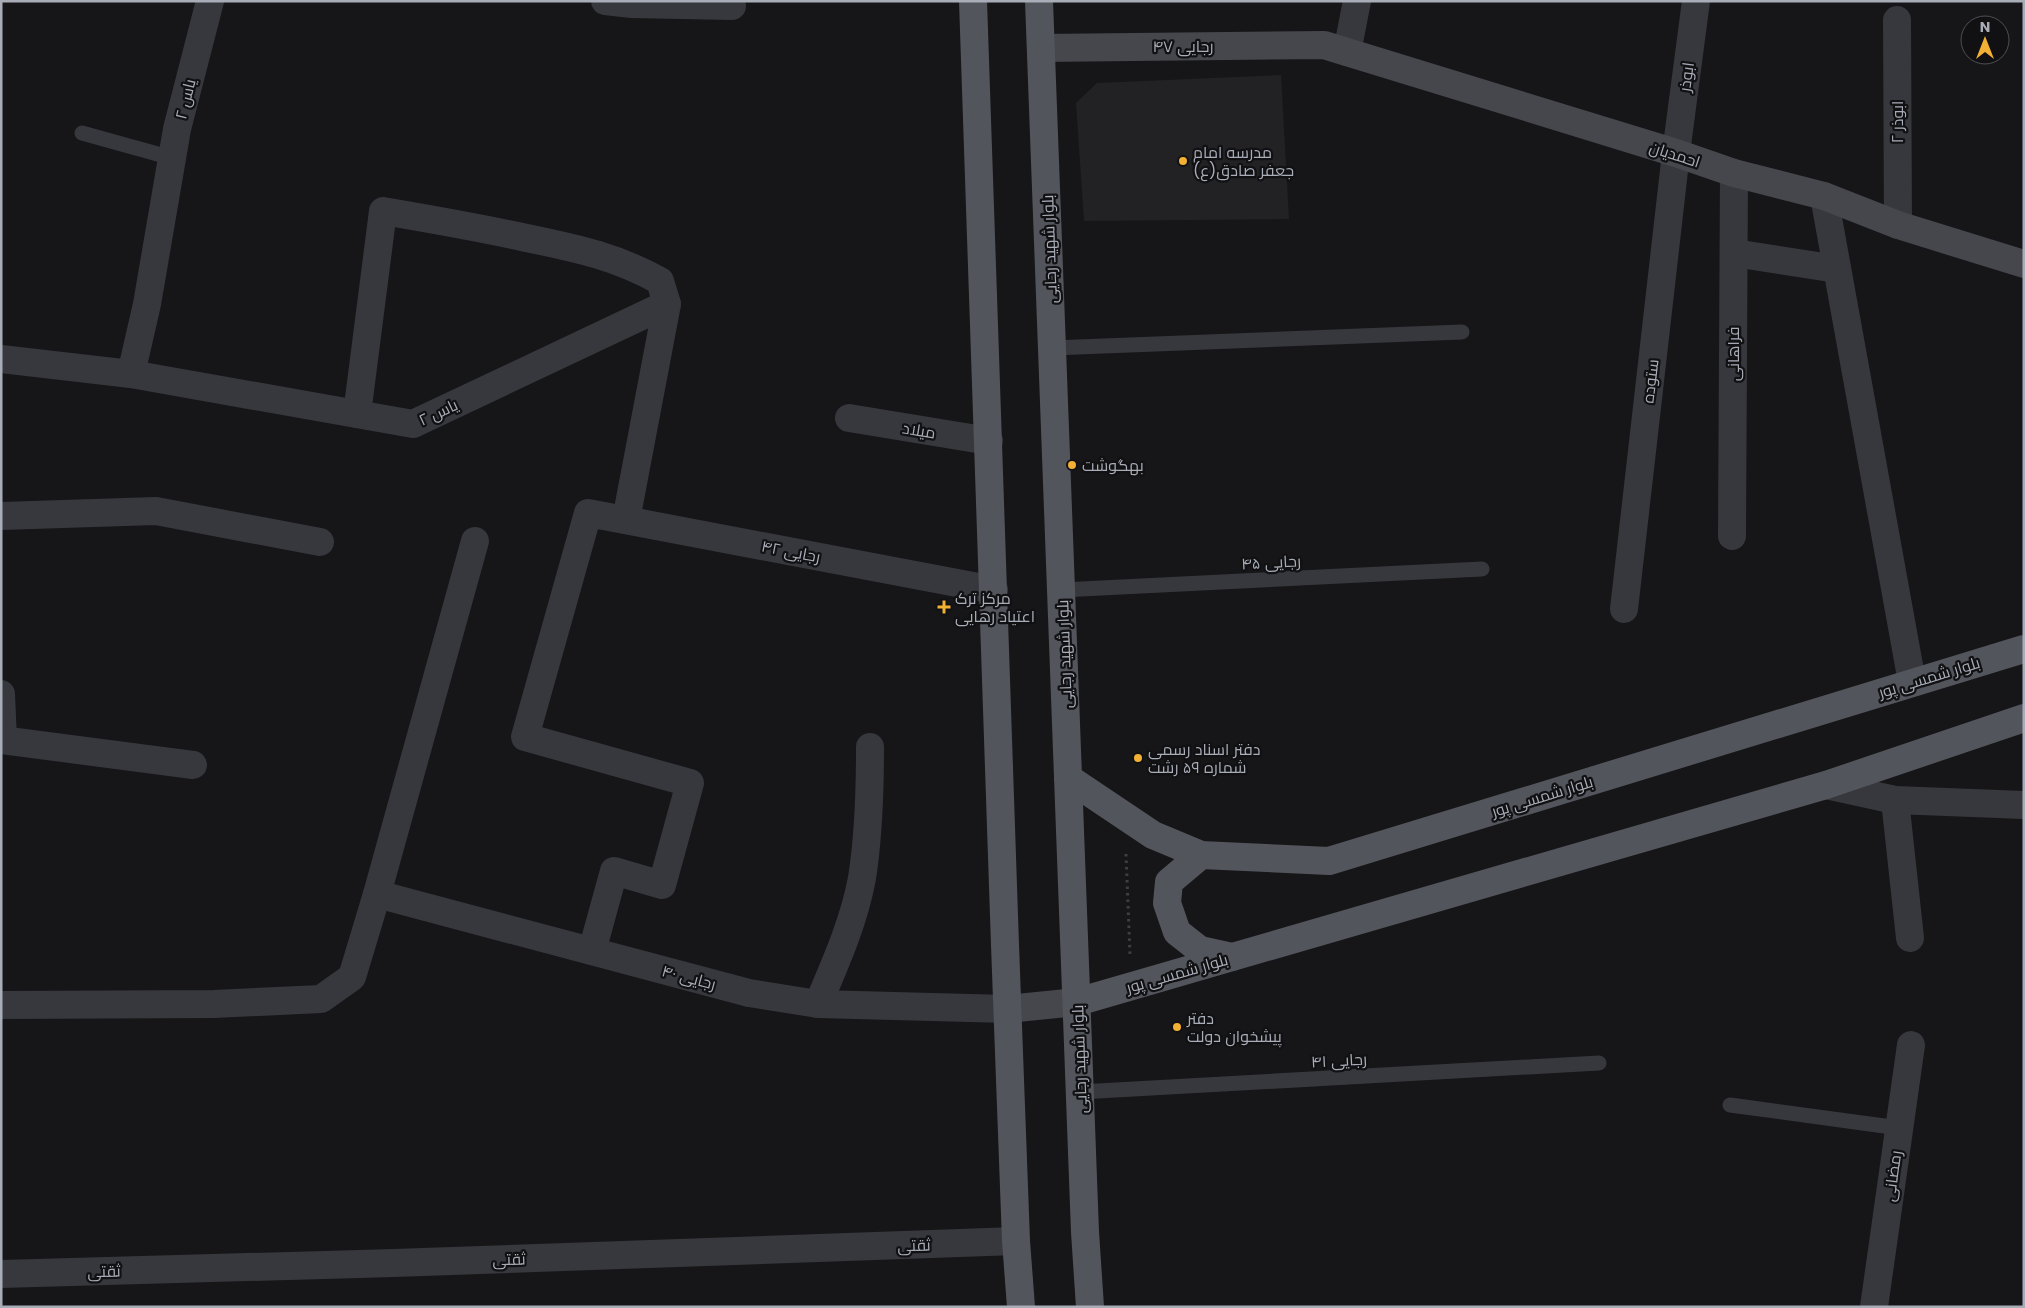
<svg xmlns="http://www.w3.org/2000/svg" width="2025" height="1308" font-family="Poppins,Cairo,sans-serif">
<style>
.built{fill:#222225}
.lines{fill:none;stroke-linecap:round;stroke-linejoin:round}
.path{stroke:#3d3f44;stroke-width:3;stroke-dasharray:2.5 4;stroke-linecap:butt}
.lane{stroke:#37383d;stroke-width:15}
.street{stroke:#37383d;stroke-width:28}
.secondary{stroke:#45474d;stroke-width:28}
.primary{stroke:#53555c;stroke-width:28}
.poi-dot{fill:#f2b134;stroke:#111113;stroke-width:2}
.labels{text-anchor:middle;stroke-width:4.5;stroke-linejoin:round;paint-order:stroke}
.street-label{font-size:16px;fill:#a8adb8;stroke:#111113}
.poi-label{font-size:16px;fill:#a8adb8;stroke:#111113;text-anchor:start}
</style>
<rect width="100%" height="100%" fill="#161618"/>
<path class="built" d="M1281,75L1289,219L1084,221L1076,103L1097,83Z"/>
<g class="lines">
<path class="path" d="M1126,854L1130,955"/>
<g class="lane">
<path d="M82,133L172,158"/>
<path d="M1052,348L1462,332"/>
<path d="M1061,590L1482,569"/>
<path d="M1080,1092L1599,1063"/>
<path d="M1730,1105L1899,1128"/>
</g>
<g class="street">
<path d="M605,1L632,4L732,6L730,1"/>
<path d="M1897,20L1898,225"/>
<path d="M1347,52L1357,1"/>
<path d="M1824,196L1912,682"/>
<path d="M1734,253L1837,269"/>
<path d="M1,359L131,374L147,304L177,129L210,1"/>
<path d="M131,374L413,424L667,304"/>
<path d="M357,414L383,211C430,219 476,227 522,237C574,248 613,255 660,281L667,304L626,520"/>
<path d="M849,418L989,441"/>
<path d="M1,516L156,511L320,542"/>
<path d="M1732,536L1734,173"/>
<path d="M1624,609L1676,153L1696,1"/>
<path d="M1,694L3,740"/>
<path d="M1,740L193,765"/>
<path d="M1826,785L1895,800L2024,805"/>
<path d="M1895,800L1910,938"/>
<path d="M377,894L749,993L818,1004L1008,1009"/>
<path d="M592,951L614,871L662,885L690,783L525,737L588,513L994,590"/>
<path d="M818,1004C835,964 854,922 862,878C869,834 870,791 870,747"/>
<path d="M1,1005L214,1004L321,999L352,977L377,894L475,541"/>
<path d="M1,1274L394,1263L1016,1241"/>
<path d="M1874,1307L1911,1045"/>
</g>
<g class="secondary">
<path d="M1041,48L1324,45L1676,153L1734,173L1824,196L1898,225L2024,264"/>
<path d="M1008,1009L1077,1002"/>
</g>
<g class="primary">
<path d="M973,1L1005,945L1016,1241L1021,1307"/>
<path d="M1039,1L1085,1232L1090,1307"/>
<path d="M1068,778L1153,835L1201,855L1329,861L2024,649"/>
<path d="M1201,855L1169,882L1167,903L1177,932L1200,950L1232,957"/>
<path d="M1077,1002L1826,785L2024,718"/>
</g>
</g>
<g class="poi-dot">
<circle cx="1183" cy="161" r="5"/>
<circle cx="1072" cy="465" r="5"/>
<path d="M941.5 599.5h5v5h5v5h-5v5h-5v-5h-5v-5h5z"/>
<circle cx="1138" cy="758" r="5"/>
<circle cx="1177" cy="1027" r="5"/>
</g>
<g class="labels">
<g class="street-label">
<text x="1183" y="52">رجایی ۴۷</text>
<text transform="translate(1686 77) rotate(-82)" y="6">ابوذر</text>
<text transform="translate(185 99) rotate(-76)" y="6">یاس ۲</text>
<text transform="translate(1897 122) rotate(-90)" y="6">ابوذر ۲</text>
<text transform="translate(1675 154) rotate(18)" y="6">احمدیان</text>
<text transform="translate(1049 249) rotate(-92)" y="6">بلوار شهید رجایی</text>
<text transform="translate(1733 354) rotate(-90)" y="6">فراهانی</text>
<text transform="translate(1650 381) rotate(-83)" y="6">ستوده</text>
<text transform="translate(438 412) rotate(-25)" y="6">یاس ۲</text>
<text transform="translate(919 430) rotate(9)" y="6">میلاد</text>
<text transform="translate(791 551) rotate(11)" y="6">رجایی ۴۲</text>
<text transform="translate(1271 562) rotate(-3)" y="6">رجایی ۴۵</text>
<text transform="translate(1064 654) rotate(-92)" y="6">بلوار شهید رجایی</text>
<text transform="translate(1929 677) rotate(-17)" y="6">بلوار شمسی پور</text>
<text transform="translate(1542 796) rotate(-17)" y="6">بلوار شمسی پور</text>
<text transform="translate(1177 973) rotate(-16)" y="6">بلوار شمسی پور</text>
<text transform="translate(689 977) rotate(15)" y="6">رجایی ۴۰</text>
<text transform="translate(1079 1059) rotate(-92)" y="6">بلوار شهید رجایی</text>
<text transform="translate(1339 1060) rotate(-3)" y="6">رجایی ۴۱</text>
<text transform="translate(1892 1176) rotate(-82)" y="6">رمضانی</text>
<text transform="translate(914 1245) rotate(-2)" y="6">ثقتی</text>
<text transform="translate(509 1259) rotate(-2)" y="6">ثقتی</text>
<text transform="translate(104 1271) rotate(-2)" y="6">ثقتی</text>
</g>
<g class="poi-label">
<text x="1193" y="158">مدرسه امام<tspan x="1193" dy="18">جعفر صادق(ع)</tspan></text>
<text x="1082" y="471">بهگوشت</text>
<text x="955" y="604">مرکز ترک<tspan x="955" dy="18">اعتیاد رهایی</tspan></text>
<text x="1148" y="755">دفتر اسناد رسمی<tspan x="1148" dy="18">شماره ۵۹ رشت</tspan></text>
<text x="1187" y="1024">دفتر<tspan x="1187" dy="18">پیشخوان دولت</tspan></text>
</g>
</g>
<rect width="2025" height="1308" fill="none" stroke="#a8adb8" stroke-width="5"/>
<g transform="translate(1985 40)"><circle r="24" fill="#111113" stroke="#4d4f55"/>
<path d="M0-4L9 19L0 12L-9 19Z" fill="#f2b134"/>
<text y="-8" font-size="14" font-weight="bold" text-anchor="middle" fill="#a8adb8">N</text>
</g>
</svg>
